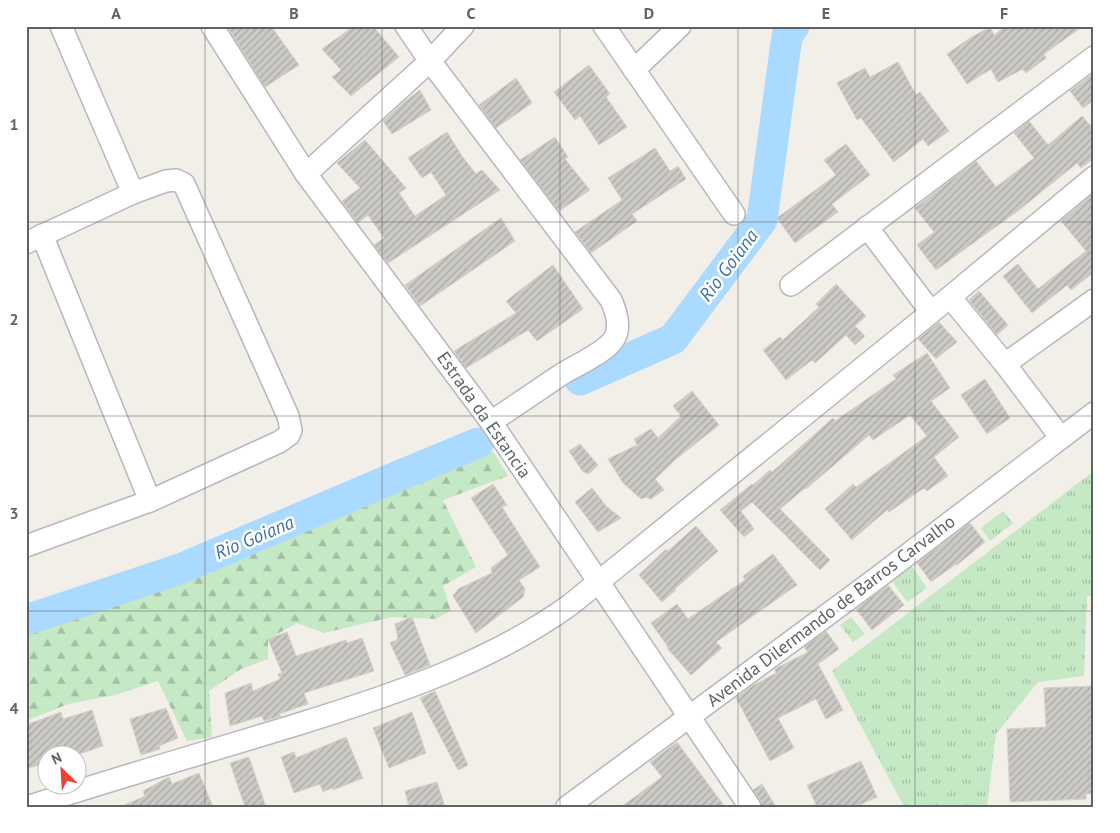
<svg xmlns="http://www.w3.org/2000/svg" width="1120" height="833" font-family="'PT Sans',sans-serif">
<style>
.grass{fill:url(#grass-tufts)}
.forest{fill:url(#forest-firs)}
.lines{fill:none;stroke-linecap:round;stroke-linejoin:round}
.river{stroke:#aadaff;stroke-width:31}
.building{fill:url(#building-hatch);stroke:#d6d1c6}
.street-casing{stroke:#b5b8bc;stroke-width:24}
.street{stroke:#fff;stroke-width:21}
.grid{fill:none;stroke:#5f6368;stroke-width:1;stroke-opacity:0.55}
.labels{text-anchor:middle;stroke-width:5;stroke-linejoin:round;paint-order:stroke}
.street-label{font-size:18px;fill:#5f6368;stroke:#fff}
.water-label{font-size:19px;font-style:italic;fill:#4174aa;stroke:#fff}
.neatline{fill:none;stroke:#5f6368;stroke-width:2}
.grid-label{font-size:16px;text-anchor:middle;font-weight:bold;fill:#5f6368}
</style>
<defs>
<pattern id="grass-tufts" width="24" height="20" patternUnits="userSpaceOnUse" patternTransform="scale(1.25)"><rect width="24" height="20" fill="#c5e8c5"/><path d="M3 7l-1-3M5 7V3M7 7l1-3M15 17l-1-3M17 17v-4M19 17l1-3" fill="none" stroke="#a3c0a4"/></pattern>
<pattern id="forest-firs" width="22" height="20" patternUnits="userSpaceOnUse" patternTransform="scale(1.25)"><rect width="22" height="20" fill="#c5e8c5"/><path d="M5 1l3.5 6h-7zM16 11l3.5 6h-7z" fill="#a3c0a4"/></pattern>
<pattern id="building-hatch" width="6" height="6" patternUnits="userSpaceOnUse" patternTransform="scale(1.25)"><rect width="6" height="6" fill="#cccac5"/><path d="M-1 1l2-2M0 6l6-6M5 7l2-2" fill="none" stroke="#a9a8a4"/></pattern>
</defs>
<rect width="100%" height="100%" fill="#f1efe8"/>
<g class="grass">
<path d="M1094,471V595L1087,596L1084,676L1038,682L996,734L987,807H904L832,671Z"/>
<path d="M1003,511L1013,523L990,541L981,528Z"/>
<path d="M910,564L927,588L907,602L890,578Z"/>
<path d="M851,617L865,634L853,642L840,625Z"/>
</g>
<path class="forest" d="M492,450L508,476L443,500L476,567L443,586L451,611L435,619L392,617L324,633L297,623L268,639V659L241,669L209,691L212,737L187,741L158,681L115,695L68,704L26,721V635L226,566Z"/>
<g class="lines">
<g class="river">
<path d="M580,380L673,339L762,220L787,36L794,26"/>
<path d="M26,620L180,569L396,477L478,443"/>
</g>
</g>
<g class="building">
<path d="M227,26H271L299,65L265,87Z"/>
<path d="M354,26H373L399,57L351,96L332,77L341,70L322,49Z"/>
<path d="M1006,26H1083L1044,54L1046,58L1026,73L1023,69L998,82L991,69L967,84L947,54L970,38L990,27L994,35Z"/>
<path d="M898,62L916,95L920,92L949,131L928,146L923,139L894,162L861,118L857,120L837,83L865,68L870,77Z"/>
<path d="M589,65L610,94L606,97L627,127L599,145L580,116L575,120L554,92Z"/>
<path d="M1094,73V100L1083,108L1070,91Z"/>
<path d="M516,78L532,103L496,128L479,105Z"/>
<path d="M420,90L431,110L392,134L383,121L405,101Z"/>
<path d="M1082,116L1094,130V158L1081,168L1077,163L1019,210L936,270L917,245L934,232L915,208L976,161L996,187L1034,158L1014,133L1029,121L1048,145Z"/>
<path d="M447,132L462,156L476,174L482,170L500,190L388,263L374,245L384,238L368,215L358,223L342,201L360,188L337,163L365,140L406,188L399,193L415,216L446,195L431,172L422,178L408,158Z"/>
<path d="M555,137L568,157L565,159L590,190L559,211L520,160Z"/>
<path d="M846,144L870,175L832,204L838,212L795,243L777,218L836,175L824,160Z"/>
<path d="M655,148L670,171L678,166L686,179L632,214L637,221L591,253L575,232L622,200L608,178Z"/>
<path d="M1094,193V272L1071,290L1067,285L1032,313L1003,276L1018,264L1038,289L1086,251L1061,221Z"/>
<path d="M501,218L515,241L420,306L405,285Z"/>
<path d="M553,265L583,309L537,341L528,330L466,368L454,351L516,313L506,301Z"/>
<path d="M836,284L866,316L855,326L865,336L855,345L846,335L815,363L812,360L786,380L763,350L780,337L783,340L819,307L816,304Z"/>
<path d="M979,291L1008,325L997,335L969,300Z"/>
<path d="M939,322L957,342L936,359L918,339Z"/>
<path d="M927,353L950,388L931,401L959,437L934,457L948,476L927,491L924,488L889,512L887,510L852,540L825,509L853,484L856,487L927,436L910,415L873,440L869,435L806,489L805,488L780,509L830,560L820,570L752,502L741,511L754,529L744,537L720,510L752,484L753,485L770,470L772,472L833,418L835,421L896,379L893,375Z"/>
<path d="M985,379L1010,418L987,434L961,395Z"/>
<path d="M692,391L719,425L676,459L655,479L664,490L651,499L646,497L641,499L623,483L608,459L637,445L634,439L651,429L658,438L681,416L673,406Z"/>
<path d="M580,444L598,465L589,474L583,472L569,451Z"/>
<path d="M493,484L507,505L502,507L540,567L519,580L525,589L523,597L476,633L453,596L458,589L492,573L491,568L508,555L471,498Z"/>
<path d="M592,488L606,506L621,518L598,532L575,502Z"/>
<path d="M970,523L985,542L957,565L956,564L931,582L917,563Z"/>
<path d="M696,526L718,551L675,589L676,590L662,602L639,575L666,549L668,551Z"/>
<path d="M773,554L797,585L716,642L722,648L691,675L667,648L668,647L651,623L677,604L688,619L745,580L743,576Z"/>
<path d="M888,585L904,605L872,630L856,609Z"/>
<path d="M412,617L430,665L405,675L390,643L398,639L395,624Z"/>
<path d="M826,631L839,649L818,664L843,710L826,719L816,699L778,718L794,748L770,761L736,698L752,686L776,673L775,669L808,652L804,647Z"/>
<path d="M287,632L296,656L346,640L347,643L362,638L374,671L304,693L308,704L279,714L281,716L264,721L262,716L230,726L225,693L251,683L253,691L280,679L278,674L282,673L268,639Z"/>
<path d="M1094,686V793L1086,794V799L1010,802L1007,729L1046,727L1044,688Z"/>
<path d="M435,691L468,765L458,770L420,698Z"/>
<path d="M166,708L178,738L159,746L160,749L141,755L130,719Z"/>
<path d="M92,710L103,746L73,756H48V762L26,769V725L61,712L63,719Z"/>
<path d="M412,712L426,753L389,768L373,728Z"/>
<path d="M346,737L363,778L333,790L332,788L323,792L320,784L294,793L281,757L294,752L296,758Z"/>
<path d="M677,742L725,807H621L662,777L650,762Z"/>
<path d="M249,757L266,807H245L230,763Z"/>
<path d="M861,761L877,797L855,807H817L807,785Z"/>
<path d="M199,773L213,807H120L145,796L143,791L169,777L172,784Z"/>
<path d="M437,782L445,807H409L405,791Z"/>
<path d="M762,784L776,807H762L760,800L753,790Z"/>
</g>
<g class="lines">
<defs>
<g id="street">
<path d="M61,26L133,193"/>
<path d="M212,26L306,174L491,422L750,807"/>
<path d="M406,26L430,61L611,300C616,311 621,325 615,337C609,351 575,366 562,374C538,390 515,406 491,422"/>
<path d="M604,26L734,214"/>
<path d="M634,70L680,26"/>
<path d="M306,174L430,61L463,26"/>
<path d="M867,227L931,312"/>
<path d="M42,235L150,501"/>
<path d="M26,243L133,193L166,181L176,180L184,184L288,416L291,430L289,435L279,442L150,501L26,546"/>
<path d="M791,285L1094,57"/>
<path d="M950,297L1005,364L1061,438"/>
<path d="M1005,364L1094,300"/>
<path d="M27,807C119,777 211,751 302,723C395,694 491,662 570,605L950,297L1094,177"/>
<path d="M567,807L873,581L1094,413"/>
</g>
</defs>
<use href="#street" class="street-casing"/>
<use href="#street" class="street"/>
</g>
<path class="grid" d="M205,26V807M382,26V807M560,26V807M738,26V807M915,26V807M26,222H1094M26,416H1094M26,611H1094"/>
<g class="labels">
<g class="street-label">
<text transform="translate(484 415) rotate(55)" y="6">Estrada da Estancia</text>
<text transform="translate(831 611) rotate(-37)" y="6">Avenida Dilermando de Barros Carvalho</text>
</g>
<g class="water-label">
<text transform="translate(728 265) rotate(-53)" y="7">Rio Goiana</text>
<text transform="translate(254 537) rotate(-23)" y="7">Rio Goiana</text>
</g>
</g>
<rect width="1120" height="833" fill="none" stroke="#ffffff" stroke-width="55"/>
<g transform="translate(62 770) rotate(335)"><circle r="24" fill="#ffffff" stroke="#bfc1c3"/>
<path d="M0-4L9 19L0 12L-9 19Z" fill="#ea4335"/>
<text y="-8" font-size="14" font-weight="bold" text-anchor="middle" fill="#5f6368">N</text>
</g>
<rect x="28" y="28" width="1064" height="778" class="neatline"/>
<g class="grid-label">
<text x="116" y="19">A</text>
<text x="294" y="19">B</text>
<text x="471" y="19">C</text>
<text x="649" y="19">D</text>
<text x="826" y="19">E</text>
<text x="1004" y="19">F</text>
<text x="14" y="130">1</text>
<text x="14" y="325">2</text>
<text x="14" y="519">3</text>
<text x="14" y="714">4</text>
</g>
</svg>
